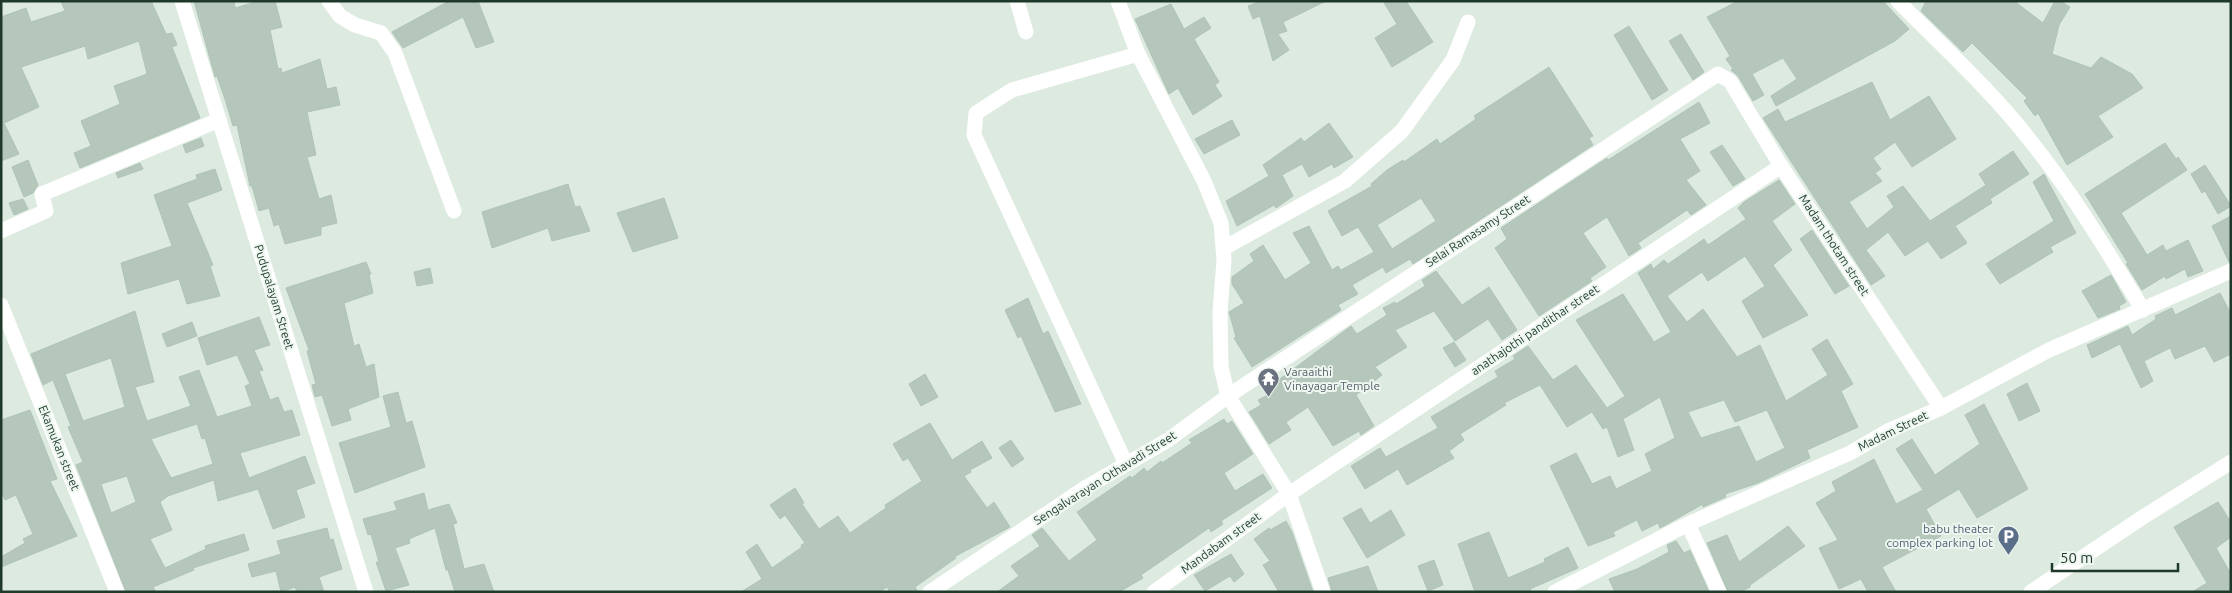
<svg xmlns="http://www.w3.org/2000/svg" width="2232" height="593" font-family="Ubuntu,sans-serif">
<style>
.building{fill:#b5c7bb;stroke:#afc3b6;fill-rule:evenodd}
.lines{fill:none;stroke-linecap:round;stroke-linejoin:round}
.minor{stroke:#fff;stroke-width:15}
.tertiary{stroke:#fff;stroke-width:15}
.labels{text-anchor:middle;stroke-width:4;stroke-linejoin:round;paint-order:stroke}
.street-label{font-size:12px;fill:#1e392b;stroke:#edf6ef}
.worship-label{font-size:12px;fill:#5b616d;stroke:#edf6ef;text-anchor:start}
.service-label{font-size:12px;fill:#4e5e75;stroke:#edf6ef;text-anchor:end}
</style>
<rect width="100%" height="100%" fill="#ddeae0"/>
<g class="building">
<path d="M61,1H151L166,34L172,33L177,45L172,47L200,118L80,168L74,153L91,146L81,121L120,104L114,86L147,74L139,41L88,59L85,46L21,67L39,107L4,123L19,154L1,161V17L26,8L31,22L65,11Z"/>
<path d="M194,1H234L235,8L259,1H275L282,27L270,30L278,69L281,68L282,73L320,59L327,89L336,87L340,105L307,112L316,155L307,157L319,199L331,195L337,223L321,227V235L285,244L279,224L274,226L269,208L259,211L252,186H250L237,125L233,126L225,99L217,76L215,77Z"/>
<path d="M449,1H478L494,42L476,48L463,17L403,48L392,32Z"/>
<path d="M1261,1H1326L1283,22L1287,31L1278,34L1289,50L1273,61L1260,16L1253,19L1248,6Z"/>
<path d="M1383,1H1406L1433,42L1392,67L1375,38L1397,24Z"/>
<path d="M1738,1H1883L1909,29L1895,41L1776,106L1771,96L1797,79L1783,58L1752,74L1764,95L1753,101L1738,76L1731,70L1733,69L1726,59L1730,56L1707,17Z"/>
<path d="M1926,1H2014L2043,23L2055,1H2060L2070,7L2059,25L2052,54L2091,68L2101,57L2132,74L2143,88L2098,116L2113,137L2067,165L2038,113L2035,116L2024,101L2027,98L1972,43L1963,52L1921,11Z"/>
<path d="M1171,4L1184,29L1204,17L1211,28L1194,39L1219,82L1215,85L1222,96L1193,115L1178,88L1169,94L1135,19Z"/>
<path d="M1629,26L1668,90L1652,100L1614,35Z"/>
<path d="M1681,34L1704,72L1693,80L1669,41Z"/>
<path d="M1549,67L1593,136L1589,138L1593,145L1413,264L1410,259L1386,273L1383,267L1352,285L1358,294L1338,305L1341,310L1252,367L1234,338L1236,337L1229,312L1244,303L1232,284V277L1254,261L1250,254L1263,245L1285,280L1311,263L1293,233L1309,226L1332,270L1338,266L1341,270L1374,252L1358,227L1342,236L1328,211L1372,186L1371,184L1387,170L1403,160L1404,162L1437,139L1440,144L1476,119L1474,116ZM1421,198L1436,221L1392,249L1377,225Z"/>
<path d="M1872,82L1890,120L1929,96L1956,139L1912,167L1895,142L1873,158L1881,169L1875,173L1882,181L1849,202L1867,229L1894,207L1887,196L1903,186L1930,221L1986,185L1979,174L2013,151L2029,174L1990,199L1992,203L1955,226L1967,243L1941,259L1928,241L1905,256L1888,232L1866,250L1885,276L1871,285L1763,118L1778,109L1785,122Z"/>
<path d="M1699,102L1710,123L1680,139L1700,171L1686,180L1706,205L1691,215L1687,210L1638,243L1641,248L1629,256L1607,217L1583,233L1606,267L1590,278L1592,281L1539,316L1495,248L1507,239L1501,228L1607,158L1608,160Z"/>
<path d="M1232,120L1240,135L1204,154L1195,139Z"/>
<path d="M1329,123L1353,157L1334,168L1332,164L1309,177L1302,164L1282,175L1293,196L1276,208L1274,205L1237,226L1226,201L1269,176L1263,165L1301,138L1304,142Z"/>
<path d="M201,138L204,146L186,153L183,145Z"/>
<path d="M2165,143L2176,159L2178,157L2187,170L2121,213L2147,255L2163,245L2166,251L2188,240L2203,271L2188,277L2185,269L2166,279L2165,276L2142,290L2126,264L2128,263L2085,194Z"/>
<path d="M1722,145L1745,179L1733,186L1710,152Z"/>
<path d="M28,160L38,185L33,193L24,197L12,167Z"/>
<path d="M140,163L143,169L118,178L116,173Z"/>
<path d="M2205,165L2231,206L2218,214L2205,191L2202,193L2191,174Z"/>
<path d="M215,169L222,190L187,203L213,265L210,266L220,296L187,304L179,279L128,294L121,263L172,246L154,195L197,179L196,175Z"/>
<path d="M2044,174L2076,233L2050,247L2053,252L2000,284L1986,264L2054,221L2033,182Z"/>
<path d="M1779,180L1795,204L1772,221L1792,250L1773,265L1808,315L1763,338L1742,301L1765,286L1745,256L1708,281L1702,272L1667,296L1687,322L1703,309L1737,357L1760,345L1786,401L1828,375L1812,349L1827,339L1853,384L1841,391L1858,427L1807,450L1810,458L1758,483L1725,494L1726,497L1703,507V504L1660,528L1658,523L1642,531L1637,520L1613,532L1615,536L1588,546L1550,466L1576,453L1592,484L1610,476L1616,489L1652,471L1645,454L1675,438L1660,397L1623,419L1634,450L1618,457L1607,427L1603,429L1592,412L1567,427L1540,385L1504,403L1506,405L1460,434L1464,440L1449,451L1454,458L1407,485L1398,469L1365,489L1351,466L1380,448L1386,457L1438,428L1431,417L1498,377L1495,371L1515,359L1513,356L1528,346L1553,380L1576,365L1607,408L1625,396L1576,320L1623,294L1654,342L1671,332L1638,273L1651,264L1653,269L1664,260L1668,264L1704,239L1708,245L1746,219L1738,208L1744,202ZM1724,400L1735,422L1767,410L1785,448L1756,462L1739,426L1701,438L1688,412Z"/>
<path d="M568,184L575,207L580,206L590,231L552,241L548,228L492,248L482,212Z"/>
<path d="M664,198L678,238L633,252L617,213Z"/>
<path d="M23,199L28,209L14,215L9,203Z"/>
<path d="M2231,216V262H2229L2212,226Z"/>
<path d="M1812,230L1849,286L1835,294L1800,239Z"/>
<path d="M366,262L371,274L369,275L373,293L344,303L354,346L359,344L366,367L374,364L379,397L348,409L351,420L332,426L322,395L315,397L312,385L316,384L307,351L309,350L286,288Z"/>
<path d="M430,268L433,283L417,286L414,272Z"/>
<path d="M1436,271L1462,305L1489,287L1517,330L1502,340L1488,319L1455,341L1434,311L1395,330L1407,347L1375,367L1382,375L1356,395L1374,426L1361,435L1359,431L1333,446L1308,407L1286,422L1291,430L1269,444L1249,412L1261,405L1258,400L1272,393L1268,388L1351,326L1357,334L1387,315L1383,308L1395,302L1396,304L1425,286L1422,280Z"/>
<path d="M2111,275L2126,302L2119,306L2120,309L2098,318L2082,291Z"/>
<path d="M2220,293L2231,314V354L2214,362L2205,346L2175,359L2170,348L2144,361L2153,381L2141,388L2120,344L2092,358L2087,345L2128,326L2132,335L2156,319L2155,316L2172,308L2175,315Z"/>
<path d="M1028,298L1043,334L1048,331L1081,404L1055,412L1021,336L1018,338L1005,310Z"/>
<path d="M135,311L154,382L135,387L147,421L191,406L179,377L199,370L217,417L252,406L245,386L250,384L237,355L207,365L198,338L259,317L270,345L254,350L263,370L259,371L270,400L278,397L284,412L292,410L300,435L240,453L249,478L305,456L315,483L296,490L305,517L273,529L258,489L218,501L214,480L168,496L160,502L172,530L150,539L165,568L206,549L205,546L244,534L249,550L193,568L194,570L153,587L156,592H126L76,465L83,462L68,427L71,426L53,380L43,385L31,354ZM111,358L125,407L83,421L65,374ZM197,424L202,439L205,438L213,464L171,478L151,439ZM127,476L136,502L111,513L101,484Z"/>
<path d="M192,322L197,336L167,347L162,334Z"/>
<path d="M1454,342L1466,360L1455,367L1443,348Z"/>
<path d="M925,374L938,397L921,406L909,384Z"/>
<path d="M2027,383L2040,411L2019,421L2007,394Z"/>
<path d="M398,392L406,423L412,421L425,467L355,493L339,443L391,427L383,396Z"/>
<path d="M1984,404L2028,489L1977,518L1959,489L1926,509L1941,536L1882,567L1896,592H1868L1861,579L1839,589L1819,548L1838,540L1816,503L1836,491L1832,482L1874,459L1896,504L1923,490L1896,449L1912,439L1935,475L1980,444L1965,415Z"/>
<path d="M30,410L57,479L50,481L77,536L1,567V557L25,543L23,539L33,534L16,495L5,500L1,490V420Z"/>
<path d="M1224,419L1227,424L1232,421L1253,454L1224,473L1235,491L1263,474L1272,488L1221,521L1223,524L1211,532L1209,528L1141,575L1143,578L1119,592H997L1019,576L1011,566L1040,546L1032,535L1042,528L1069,561L1097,540L1077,512L1130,476L1132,478L1144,468L1147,472L1161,461L1162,463L1192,443L1189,440Z"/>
<path d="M930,423L952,460L982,441L992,458L970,470L971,472L964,476L987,508L994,502L1010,527L954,557L956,558L915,587L918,592H890L887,587L879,592H741L762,579L746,552L757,544L772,568L802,547L801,545L805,543L785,515L780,519L770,505L795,488L804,503L802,504L819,529L838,516L850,533L886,508L885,505L922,481L908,458L903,461L893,444Z"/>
<path d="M1011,440L1024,459L1012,467L999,448Z"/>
<path d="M424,493L428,510L449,504L457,523L453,524L464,569L484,564L494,592H455L448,570H446L435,528L409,539L410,543L395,548L409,585L386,591L376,562H379L371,534L368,535L363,519L397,510L394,502Z"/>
<path d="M2218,502L2231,522V537L2216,548L2231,574V592H2192L2207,583L2174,527Z"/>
<path d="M1361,508L1370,523L1391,510L1405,535L1367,558L1343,518Z"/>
<path d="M1286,521L1292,532L1313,592H1279L1263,565L1270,561L1254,539L1269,528L1270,530Z"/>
<path d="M1788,526L1805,546L1750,585V587L1740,592H1728L1707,543L1727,535L1739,562Z"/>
<path d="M327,528L330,540L333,539L342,569L319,577L324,592H297L295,587L281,592L276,571L252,577L248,564L281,554L277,541Z"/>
<path d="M1489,532L1508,578L1545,562L1544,559L1568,547L1578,568L1530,589L1531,592H1475L1458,544Z"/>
<path d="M1676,541L1684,553L1690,550L1709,592H1615L1609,579L1637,569L1669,552L1667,545Z"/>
<path d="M1231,554L1244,574L1234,582L1230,576L1205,591L1194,575Z"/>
<path d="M1434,560L1443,585L1428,591L1418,566Z"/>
<path d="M1368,566L1378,592H1332L1328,578Z"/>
</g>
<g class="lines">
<g class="minor">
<path d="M182,1L366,592"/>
<path d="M329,1L340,16L355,25L381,33L395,53L454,211"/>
<path d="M1017,1L1026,32"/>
<path d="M1898,1C1942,46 1990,89 2029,139C2072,192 2107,251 2143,310"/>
<path d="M1,231L46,211L42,194L219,120"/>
<path d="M1224,248L1345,181L1402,131L1453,60L1468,22"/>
<path d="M1,305L117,592"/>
<path d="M1126,464L974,135L976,113L1012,90L1138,54"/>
<path d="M1688,524L1719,592"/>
<path d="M930,592L1085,488L1168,440L1228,396L1718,74L1730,81L1781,166L1941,408"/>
<path d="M1154,592L1289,494L1781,166"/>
<path d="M2031,592L2143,517L2231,462"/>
</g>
<g class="tertiary">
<path d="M1118,1L1138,54L1204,181L1221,223L1224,260L1220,312L1221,367L1228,396L1289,494L1323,592"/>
<path d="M1555,592L1688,524L1850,453L1888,431L1941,408L2049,350L2231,271"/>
</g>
</g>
<defs>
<symbol id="temple-pin" viewBox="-11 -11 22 30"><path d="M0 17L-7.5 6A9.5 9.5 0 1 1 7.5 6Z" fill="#6b7280" stroke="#edf6ef"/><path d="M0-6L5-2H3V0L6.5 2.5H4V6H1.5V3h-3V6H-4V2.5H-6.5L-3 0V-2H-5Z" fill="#fff"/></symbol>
<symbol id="parking-pin" viewBox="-11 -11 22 30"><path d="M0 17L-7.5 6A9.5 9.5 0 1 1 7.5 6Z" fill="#5c6f8a" stroke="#edf6ef"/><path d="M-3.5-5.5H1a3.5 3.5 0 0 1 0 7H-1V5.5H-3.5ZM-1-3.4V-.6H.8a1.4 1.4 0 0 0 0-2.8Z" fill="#fff"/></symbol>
</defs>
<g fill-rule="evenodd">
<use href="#temple-pin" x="1256" y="366" width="25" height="34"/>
<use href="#parking-pin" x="1996" y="524" width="25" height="34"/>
</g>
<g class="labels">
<g class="street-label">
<text transform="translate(1478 231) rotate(-33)" y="4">Selai Ramasamy Street</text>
<text transform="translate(1834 245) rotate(57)" y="4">Madam thotam street</text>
<text transform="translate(274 297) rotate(73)" y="4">Pudupalayam Street</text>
<text transform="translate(1535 330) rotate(-34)" y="4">anathajothi pandithar street</text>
<text transform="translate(1893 431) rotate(-26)" y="4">Madam Street</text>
<text transform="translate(59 448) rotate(68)" y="4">Ekamukan street</text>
<text transform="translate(1105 478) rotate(-32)" y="4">Sengalvarayan Othavadi Street</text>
<text transform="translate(1221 543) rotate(-36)" y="4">Mandabam street</text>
</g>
<g class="worship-label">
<text x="1284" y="376">Varaaithi<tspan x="1284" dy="14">Vinayagar Temple</tspan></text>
</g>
<g class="service-label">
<text x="1993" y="533">babu theater<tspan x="1993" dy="14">complex parking lot</tspan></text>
</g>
</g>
<rect width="2232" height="593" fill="none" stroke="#1e392b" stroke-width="5"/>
<path d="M2052 563v8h126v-8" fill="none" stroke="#1e392b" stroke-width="2.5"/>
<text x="2060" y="563" font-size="15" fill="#1e392b" stroke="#edf6ef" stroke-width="4" paint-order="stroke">50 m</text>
</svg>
